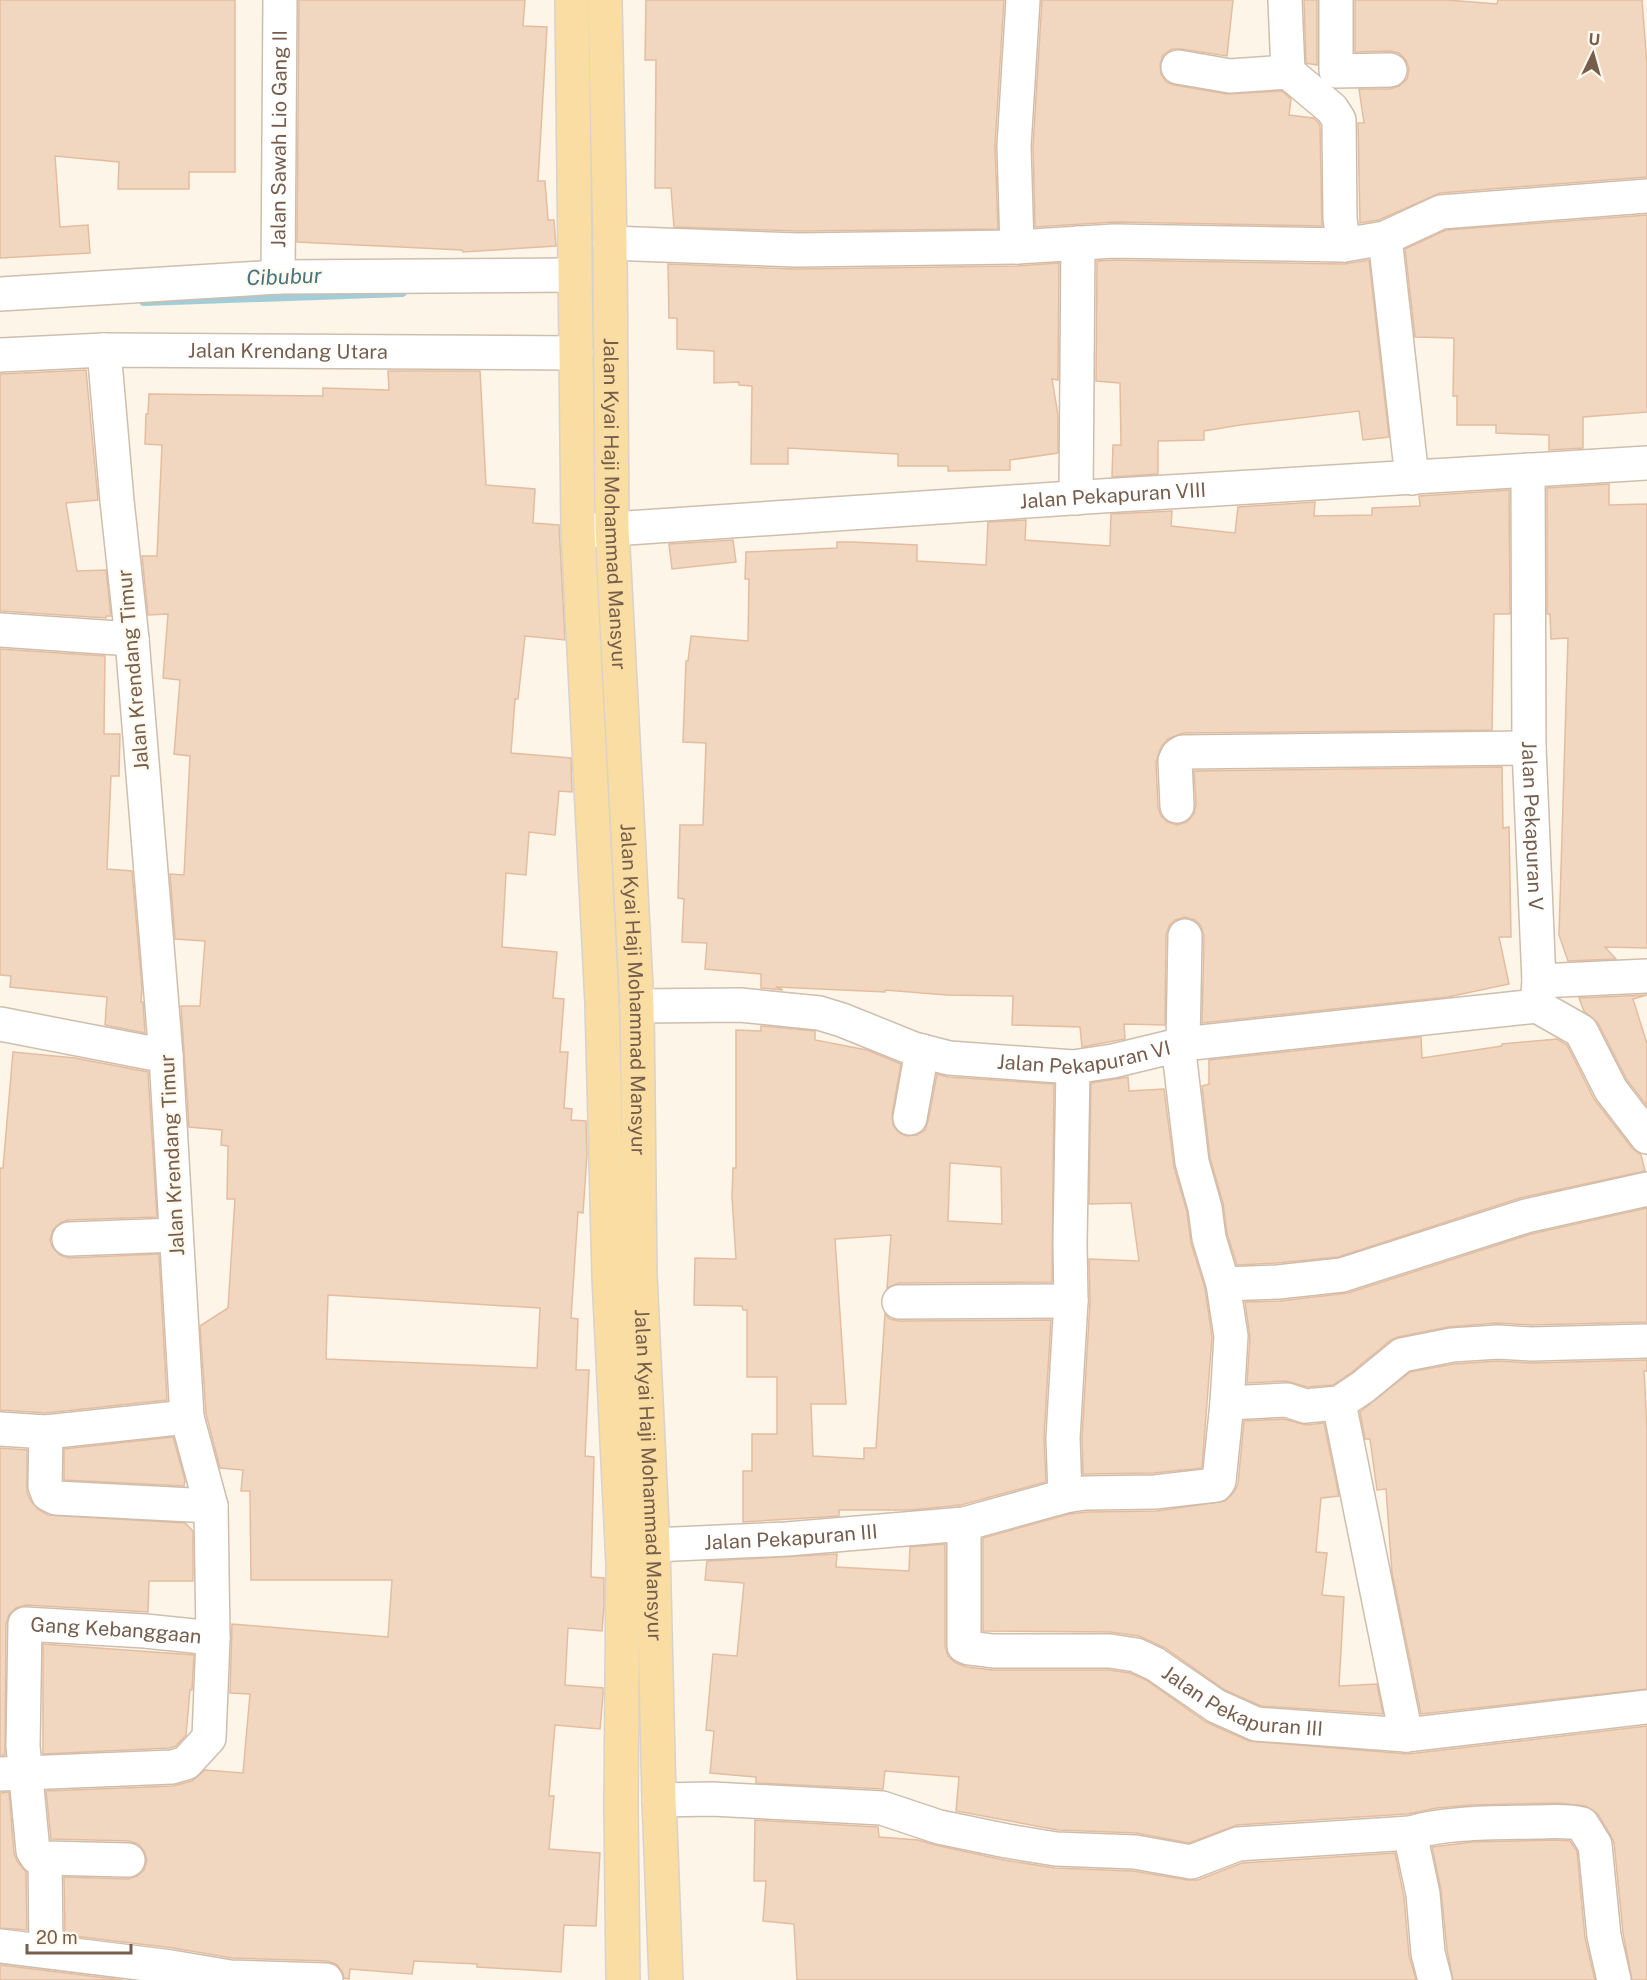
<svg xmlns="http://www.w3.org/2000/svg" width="1647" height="1980" font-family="'Public Sans',sans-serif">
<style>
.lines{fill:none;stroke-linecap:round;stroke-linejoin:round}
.stream{stroke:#a2cdd8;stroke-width:10}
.building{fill:#f1d6c0;stroke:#e4bda0;stroke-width:1.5;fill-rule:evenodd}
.minor-casing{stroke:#cebeae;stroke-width:36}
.major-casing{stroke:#d9d2cd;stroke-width:36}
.minor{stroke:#fff;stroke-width:33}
.major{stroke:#f9dda2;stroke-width:33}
.labels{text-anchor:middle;stroke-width:4.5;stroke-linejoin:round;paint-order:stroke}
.street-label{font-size:20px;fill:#765d4c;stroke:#fff9ee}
.water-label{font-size:21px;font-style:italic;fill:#437582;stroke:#fff9ee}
</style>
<rect width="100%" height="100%" fill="#fcf5e8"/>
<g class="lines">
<path class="stream" d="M144,301L402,292"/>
</g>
<g class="building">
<path d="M0,0H235V172H189V189H118L119,162L55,156L60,227L88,225L90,253L0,258Z"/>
<path d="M299,0H525L523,26L547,27L538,181H545L548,220H554L556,246L463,252L462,250L297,242Z"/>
<path d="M646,0H1004L995,145L998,229L797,231L674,227L671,188H655L656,60H645Z"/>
<path d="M1042,0H1233L1227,56L1181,49H1172L1163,55L1160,64L1161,74L1166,82L1174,85L1227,94L1282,91L1291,99L1289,115L1313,118L1318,122L1320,126L1322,226L1114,222L1035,227L1033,146Z"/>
<path d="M1304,0H1317V65L1306,63Z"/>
<path d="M1355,0H1447L1497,4L1498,0H1642L1647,65V177L1440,193L1379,220L1360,223L1358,123H1364L1359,89H1390L1399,86L1407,79L1409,69L1406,60L1399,53L1390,51L1355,52Z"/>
<path d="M1647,215V412L1583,417V448L1549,450V435L1496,433V425H1457V396H1453L1454,338L1415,337L1405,249L1446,230Z"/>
<path d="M1114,260L1344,264L1369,260L1389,437L1363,440L1359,411L1240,425L1204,431V440L1158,441V474L1112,477L1113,445H1121L1120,383L1096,381L1097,261Z"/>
<path d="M1059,263L1058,380L1052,379L1058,415V453L1010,460V470L948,471V466H898V454L788,448V464H751L752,386L739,385V382L714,383V351L677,349V318H669L668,264L797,269L1017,266Z"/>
<path d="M86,370L98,500L66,503L77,571L106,570L111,616H106V618L0,611V374Z"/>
<path d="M388,371H480L486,485L535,489L533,523L559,525L565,640L525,636L518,699H515L511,753L571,758L572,792L559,791L555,835L529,832L526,875L506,873L502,947L557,952L553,998L564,999L560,1052H568L564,1108L572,1109L571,1120L586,1121L587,1154L583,1213L578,1212L571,1318L578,1319L576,1370H589L585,1456L594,1457L591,1577L604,1578V1607L602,1631L568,1628L565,1685L603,1688V1695L600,1729L555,1725L549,1796H554L549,1849L600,1853L596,1926L564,1925L561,1972L477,1967V1964L414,1961L412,1974L350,1969L349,1979L344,1978L342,1971L336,1964L327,1961L232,1958L173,1948L65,1935L64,1877L128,1879L137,1876L144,1870L147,1860L144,1851L138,1844L129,1841L51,1839L46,1791L173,1786L192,1781L205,1770L243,1773L250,1694L230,1693L232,1624L388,1637L392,1580H251L250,1491H241L243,1470L220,1468L206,1414L200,1326L228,1308L235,1199H227L228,1146L221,1145L222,1130L189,1127L181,1006H200L205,941L175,939L170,874L184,875L190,756L174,754L180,680L163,678L168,614L148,615L142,556H157L162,445L145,444L146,414H148L149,394L323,396V388L389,390ZM328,1295L540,1308L537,1368L326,1359Z"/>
<path d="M1609,484V505L1647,504V948L1605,947L1616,959L1568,961L1559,935L1568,638L1551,639L1550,614H1547V488Z"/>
<path d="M1509,490L1510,614H1494L1492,730L1183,733L1168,739L1161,747L1156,762L1158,807L1161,816L1168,822L1177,825L1187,822L1194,814L1196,805L1194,771L1502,767L1503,828L1509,827L1511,937H1499L1509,984L1448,997L1202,1023L1204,936L1201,926L1195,920L1185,917L1175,920L1169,926L1166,935L1165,1025L1124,1024L1125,1039L1082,1047L1080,1027L1012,1025L1013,996L947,995L885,990V992L776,987L783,990L761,988V974L705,969L707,943L682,942L684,899L678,898L680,825H703L706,743L683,742L686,661H688L691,636L748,641L749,579H745L746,552L837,548V542H853L917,545V561L986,565L988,522L1026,520L1025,540L1110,546L1111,514L1172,511L1171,526L1235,533L1238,507L1315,502L1314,516L1372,515V508L1420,506L1419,496Z"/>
<path d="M733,540L736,562L672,569L669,544Z"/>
<path d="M0,649L105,656L104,734H120L119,776H111L107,869L132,871L142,988L141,1002H143L145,1033L105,1025L107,997L10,987L11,976L0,975Z"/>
<path d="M1647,995L1633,999L1647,1044V1106L1627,1080L1598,1023L1584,1011L1579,998Z"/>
<path d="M761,1026L815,1031V1040L867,1050L901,1064L892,1115L893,1125L898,1132L906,1136L917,1135L925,1130L928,1121L937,1074L948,1077L1054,1084L1052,1282L899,1283L887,1288L891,1235L835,1239L846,1404H811L813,1456L864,1459V1448H876L885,1314L890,1319L899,1321L1051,1320L1044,1437L1046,1482L961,1505L911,1510H839V1516L743,1522V1471H752V1434H777V1377H747V1310H743L742,1306L694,1305L695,1258L736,1259L732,1197L733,1168H736V1030L761,1031ZM950,1163L1001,1167L1002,1224L948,1221Z"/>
<path d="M1421,1037L1422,1058L1502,1046V1044L1557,1039L1567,1045L1594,1099L1632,1148L1641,1155L1645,1171L1520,1198L1338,1257L1277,1263L1237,1265L1227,1234L1223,1203L1210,1158L1202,1086L1209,1084V1060Z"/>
<path d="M13,1052L75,1058L148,1072L157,1217L68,1220L60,1223L53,1230L50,1240L53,1248L60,1255L69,1258L159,1254L167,1400L46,1413L0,1410V1168H3Z"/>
<path d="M1128,1077L1129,1091L1164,1089L1174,1167L1187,1212L1191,1243L1205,1288L1212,1337L1202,1468L1154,1473L1083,1474L1082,1438L1090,1302L1089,1259L1139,1261L1131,1203L1089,1204L1091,1083Z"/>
<path d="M1647,1208V1322L1531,1325L1497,1323L1448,1327L1398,1337L1391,1340L1352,1372L1333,1385L1307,1387L1286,1381L1247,1383L1250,1337L1245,1302L1280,1301L1348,1293L1531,1234Z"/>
<path d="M1647,1360V1371H1644L1647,1428V1689L1421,1714L1392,1573L1386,1489L1377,1490L1370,1439H1365L1360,1412L1410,1372L1454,1364L1498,1361L1531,1363Z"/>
<path d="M1284,1419L1306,1425L1324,1423L1339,1496L1321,1498L1316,1552L1327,1553L1322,1595L1344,1597L1339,1686L1377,1684L1383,1714L1261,1706L1225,1690L1165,1648L1139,1636L1110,1632L983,1631V1538L1069,1514L1087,1512L1157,1511L1225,1501L1234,1492L1238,1484L1244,1421Z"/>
<path d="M173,1437L185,1480L184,1486L64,1480V1449Z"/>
<path d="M0,1448L27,1450V1493L31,1501L39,1510L48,1515L185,1523L193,1531V1581H149L148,1612L26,1605L16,1608L9,1615L6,1624L5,1755H0Z"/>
<path d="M945,1544V1646L948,1656L956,1663L967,1667L993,1670H1109L1130,1673L1146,1680L1206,1722L1249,1741L1408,1754L1647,1726V1980H1632L1623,1933L1614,1843L1611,1836L1598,1814L1586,1806L1559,1803L1471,1805L1437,1808L1407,1814L1237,1825L1189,1843L1136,1833L1058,1830L956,1811L959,1777L885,1771L883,1789L756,1783V1777L710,1773L714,1731L706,1730L713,1654L737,1656L744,1583L705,1580L707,1561L837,1554L836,1567L909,1571L910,1547Z"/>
<path d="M43,1644L194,1655L192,1690H190L186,1735L176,1746L169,1748L43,1754Z"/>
<path d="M9,1792L14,1853L17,1861L26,1872L27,1930L0,1928V1793Z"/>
<path d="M755,1820L878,1827L879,1837L918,1840L935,1845L1004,1860L1055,1868L1133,1871L1188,1880H1198L1242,1863L1395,1853L1404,1897L1409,1955L1416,1980H797L794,1924L763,1921L766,1881H754Z"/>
<path d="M1554,1840L1570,1841L1577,1851L1585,1938L1595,1980H1453L1447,1950L1441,1890L1432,1847L1473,1842Z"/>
<path d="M0,1965L123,1980H0Z"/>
</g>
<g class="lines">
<defs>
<g id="minor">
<path d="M1285,0L1288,72"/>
<path d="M1336,0V71L1390,70"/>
<path d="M1178,67L1230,76L1288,72L1332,109L1339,120L1340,219L1344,245"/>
<path d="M1385,238L1412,478"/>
<path d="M610,243L797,250L1017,247L1114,241L1344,245L1385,238L1441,212L1647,196"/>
<path d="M1017,247L1014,146L1023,0"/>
<path id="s1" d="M278,277L280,0"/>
<path d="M0,294L278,277L574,275"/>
<path id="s2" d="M0,355L104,350L576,353"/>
<path id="s3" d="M1528,470L1529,748L1539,981L1537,1006L1581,1031L1611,1090L1647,1137"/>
<path d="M1076,498L1078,243"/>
<path id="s4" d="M583,531L1101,496L1647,463"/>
<path d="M0,630L132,639"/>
<path d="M1177,806L1175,761L1178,755L1183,752L1529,748"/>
<path d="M1539,981L1647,976"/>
<path id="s5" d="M637,1006L740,1005L819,1013L842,1020L914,1049L949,1058L1073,1067L1113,1061L1183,1044L1537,1006"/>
<path d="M0,1024L166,1056"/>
<path d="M1183,1044L1185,936"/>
<path d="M910,1118L922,1051"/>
<path d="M69,1239L176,1235"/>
<path d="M1223,1284L1278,1282L1342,1275L1526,1216L1647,1189"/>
<path d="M899,1302L1071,1301"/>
<path d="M1227,1403L1287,1400L1305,1406L1339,1403L1363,1387L1402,1355L1452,1345L1498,1342L1531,1344L1647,1341"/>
<path d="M1339,1403L1406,1735"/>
<path d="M0,1429L46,1432L187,1417"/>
<path d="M46,1432L45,1486L48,1494L56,1498L211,1506"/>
<path d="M1065,1496L1063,1438L1071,1301L1070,1243L1073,1067"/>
<path id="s6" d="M964,1524V1646L969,1648L993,1651H1110L1136,1655L1155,1664L1216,1706L1256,1724L1406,1735L1647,1707"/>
<path id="s7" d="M653,1545L787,1539L964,1524L1065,1496L1085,1493L1155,1492L1216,1485L1219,1481L1227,1403L1231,1336L1223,1284L1209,1238L1205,1208L1192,1162L1178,1044"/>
<path d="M0,1774L172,1767L186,1763L209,1738L213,1638L211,1506L187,1417L166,1056L132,639L117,501L104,350"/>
<path d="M659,1800L712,1799L882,1808L939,1827L1007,1841L1056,1849L1135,1852L1191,1862L1238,1844L1410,1833C1447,1822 1497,1823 1535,1822C1552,1822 1566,1820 1582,1824L1595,1845L1604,1936L1614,1980"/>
<path d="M1410,1833L1423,1894L1428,1953L1435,1980"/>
<path d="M45,1858L46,1951"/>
<path id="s8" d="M128,1860L45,1858L37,1857L33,1851L23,1746L25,1624L145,1631L213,1638"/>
<path d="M0,1946L171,1967L230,1977L326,1980"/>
</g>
<g id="major">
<path d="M572,0L578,531L602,1003L609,1277L623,1564L621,1808L623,1980"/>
<path id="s9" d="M605,0L610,243L612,529L637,1006L640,1275L653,1545L659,1800L666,1980"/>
</g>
</defs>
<use href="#minor" class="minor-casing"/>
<use href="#major" class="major-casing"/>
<use href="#minor" class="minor"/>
<use href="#major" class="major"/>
</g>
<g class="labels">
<g class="street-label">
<text dy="7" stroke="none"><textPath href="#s1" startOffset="138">Jalan Sawah Lio Gang II</textPath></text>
<text dy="7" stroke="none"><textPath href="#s2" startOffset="288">Jalan Krendang Utara</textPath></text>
<text dy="7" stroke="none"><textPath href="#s4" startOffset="531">Jalan Pekapuran VIII</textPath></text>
<text dy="7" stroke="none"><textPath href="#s9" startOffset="504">Jalan Kyai Haji Mohammad Mansyur</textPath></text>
<text transform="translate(133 670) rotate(-95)" y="7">Jalan Krendang Timur</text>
<text dy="7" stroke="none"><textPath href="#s3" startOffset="356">Jalan Pekapuran V</textPath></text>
<text dy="7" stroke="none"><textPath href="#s9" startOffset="990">Jalan Kyai Haji Mohammad Mansyur</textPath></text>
<text dy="7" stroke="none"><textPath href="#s5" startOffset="456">Jalan Pekapuran VI</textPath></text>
<text transform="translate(172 1155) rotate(-93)" y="7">Jalan Krendang Timur</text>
<text dy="7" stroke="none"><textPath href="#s9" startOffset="1476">Jalan Kyai Haji Mohammad Mansyur</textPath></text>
<text dy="7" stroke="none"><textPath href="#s7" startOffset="138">Jalan Pekapuran III</textPath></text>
<text dy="7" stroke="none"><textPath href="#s8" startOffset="417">Gang Kebanggaan</textPath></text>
<text dy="7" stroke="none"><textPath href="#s6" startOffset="414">Jalan Pekapuran III</textPath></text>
</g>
<g class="water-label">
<text transform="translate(284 277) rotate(-2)" y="7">Cibubur</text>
</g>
</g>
<g transform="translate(1593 54) rotate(5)" stroke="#fff9ee" stroke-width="4.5" paint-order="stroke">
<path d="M0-4.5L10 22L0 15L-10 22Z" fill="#765d4c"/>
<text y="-9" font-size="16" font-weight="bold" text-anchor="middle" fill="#765d4c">U</text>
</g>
<path d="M27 1944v9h104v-9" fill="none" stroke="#765d4c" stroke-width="3"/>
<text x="36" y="1944" font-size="18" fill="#765d4c" stroke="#fff9ee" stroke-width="4.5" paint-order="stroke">20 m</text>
</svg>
